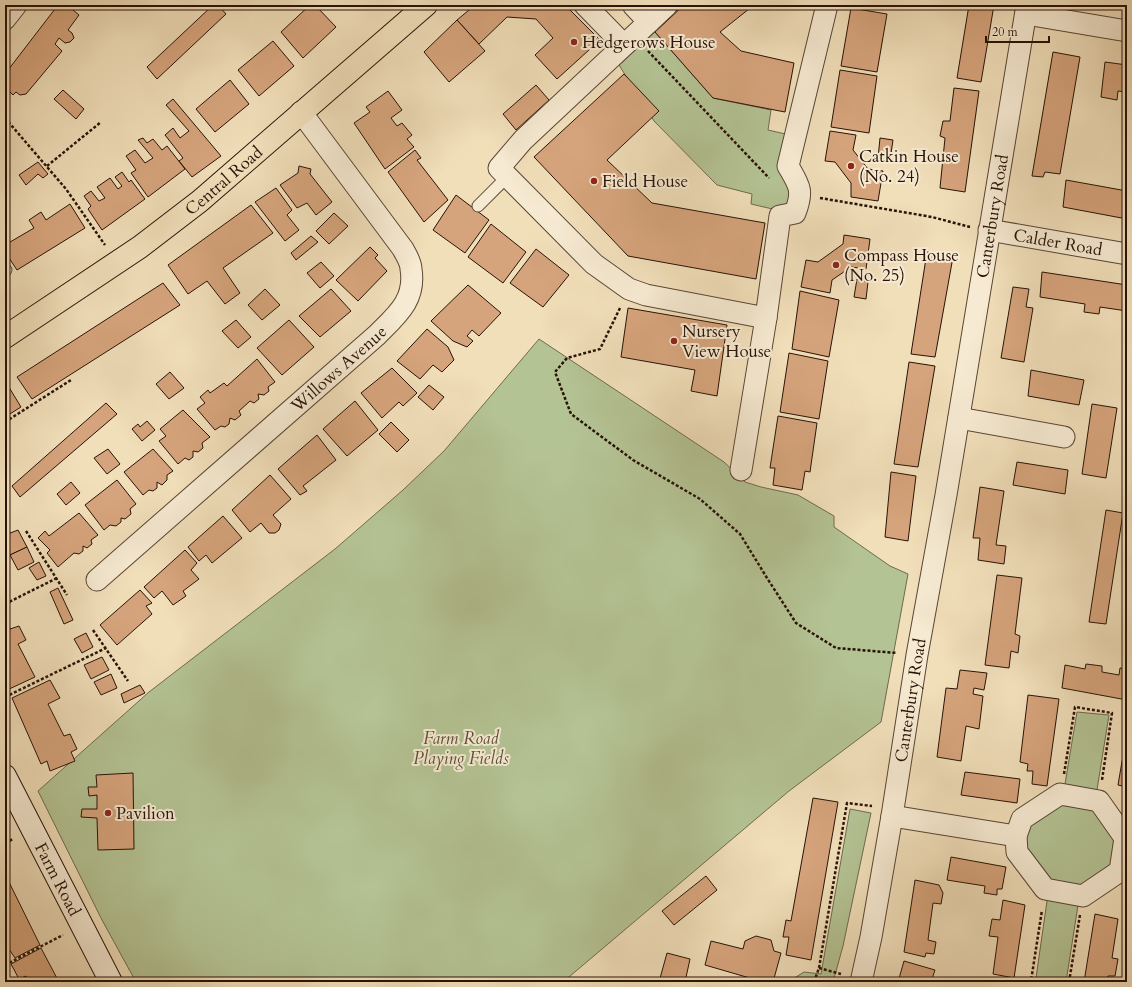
<svg xmlns="http://www.w3.org/2000/svg" width="1132" height="987" font-family="Cardo,serif">
<style>
.green{fill:#b4c394;stroke:#6e6a4e}
.building{fill:#d6a47c;stroke:#281207}
.lines{fill:none;stroke-linecap:round;stroke-linejoin:round}
.lane-casing{stroke:#5a4534;stroke-width:13}
.street-casing{stroke:#5a4534;stroke-width:23}
.secondary-casing{stroke:#281207;stroke-width:24}
.primary-casing{stroke:#281207;stroke-width:24}
.path{stroke:#281207;stroke-width:2.5;stroke-dasharray:3 2;stroke-linecap:butt}
.lane{stroke:#f6ead2;stroke-width:11}
.street{stroke:#f6ead2;stroke-width:21}
.secondary{stroke:#f6ead2;stroke-width:22}
.primary{stroke:#f1dfba;stroke-width:22}
.poi-dot{fill:#8f2418;stroke:#f6ead2;stroke-width:1.5}
.labels{text-anchor:middle;stroke-width:4;stroke-linejoin:round;paint-order:stroke}
.poi-label{font-size:17px;fill:#281207;stroke:#f6ead2;text-anchor:start}
.street-label{font-size:17px;fill:#281207;stroke:#f6ead2}
.park-label{font-size:17px;font-style:italic;fill:#595038;stroke:#f6ead2}
</style>
<rect width="100%" height="100%" fill="#f1dfba"/>
<filter id="stains"><feTurbulence type="fractalNoise" baseFrequency=".005" numOctaves="4"/><feColorMatrix values="0 0 0 0 .2 0 0 0 0 .09 0 0 0 0 .02 0 0 0 .5 -.17"/></filter>
<radialGradient id="worn" r=".72"><stop offset=".6" stop-color="#630" stop-opacity="0"/><stop offset="1" stop-color="#630" stop-opacity=".3"/></radialGradient>
<g class="green">
<path d="M655,32L713,98L771,110L768,130L790,135L794,189L790,207L781,211L751,204L752,194L717,185L654,121L619,65Z"/>
<path d="M539,339L724,462L745,482L761,487L798,495L834,516V527L890,566L908,574L881,722L789,791L563,982H136L102,920L38,791L149,692L335,549L403,490L444,451Z"/>
<path d="M1077,712L1109,715L1096,796L1064,790Z"/>
<path d="M1061,800L1096,806L1119,839L1113,869L1081,891L1048,885L1021,849L1027,823Z"/>
<path d="M850,809L871,813L843,946L833,982H788L804,972L821,974Z"/>
<path d="M1048,894L1079,899L1066,982H1056L1036,978Z"/>
</g>
<g class="building">
<path d="M58,5H67L79,15L68,30L72,33L74,38L70,42L65,43L59,38L55,44L62,51L26,94L20,95L16,92L13,95L5,87V74Z"/>
<path d="M213,5H218L226,14L157,79L147,67Z"/>
<path d="M310,5H315L336,27L303,58L281,32Z"/>
<path d="M475,5H565L600,40L557,79L535,55L553,38L536,19L507,17L479,44L457,20Z"/>
<path d="M684,5H754L720,32L741,51L794,63L785,112L713,98L655,32Z"/>
<path d="M863,5H888L887,9Z"/>
<path d="M969,5H994L981,82L957,78Z"/>
<path d="M851,8L887,14L877,72L841,66Z"/>
<path d="M457,20L485,51L449,82L424,52Z"/>
<path d="M273,41L294,66L259,96L238,70Z"/>
<path d="M1053,52L1080,57L1060,174L1045,172L1043,177L1032,176Z"/>
<path d="M1105,62L1127,65V92L1118,91L1117,100L1101,97Z"/>
<path d="M840,70L877,76L869,133L831,127Z"/>
<path d="M624,74L659,111L607,160L652,203L765,223L756,279L628,256L534,157Z"/>
<path d="M230,80L249,104L215,132L196,109Z"/>
<path d="M536,85L549,100L516,130L503,114Z"/>
<path d="M954,88L979,91L965,192L940,188L945,138L940,136L943,121H950Z"/>
<path d="M63,90L84,109L76,119L54,99Z"/>
<path d="M388,91L402,110L391,118L397,126L402,123L412,135L407,139L414,147L385,169L354,123L370,112L366,107Z"/>
<path d="M173,99L221,156L192,177L179,161L183,158L165,135L173,128L180,138L189,131L166,105Z"/>
<path d="M830,131L856,135L853,150L868,169L883,171L878,201L851,197V183L835,162L825,161Z"/>
<path d="M143,138L147,143L153,139L162,150L167,146L185,169L148,197L131,173L136,170L126,156L135,150L145,163L153,158L138,140Z"/>
<path d="M880,138L893,140L890,160L878,158Z"/>
<path d="M415,150L421,158L417,160L448,200L424,222L388,172Z"/>
<path d="M38,162L48,174L43,178L38,174L26,185L19,175Z"/>
<path d="M299,166L311,169L310,174L332,202L316,215L307,203L297,208L280,185L298,173Z"/>
<path d="M122,172L129,182L131,180L145,199L102,230L88,209L91,206L84,196L91,191L99,201L105,198L97,187L110,178L118,189L122,186L115,177Z"/>
<path d="M1066,180L1127,191V219L1063,207Z"/>
<path d="M276,188L292,210L287,215L299,230L285,241L255,202Z"/>
<path d="M456,195L489,220L465,253L433,230Z"/>
<path d="M70,204L85,228L17,270L5,252V245L34,228L29,220L41,212L46,220Z"/>
<path d="M251,205L273,233L223,268L240,293L225,304L207,281L188,294L168,265Z"/>
<path d="M334,213L348,226L329,244L316,231Z"/>
<path d="M491,224L526,252L503,283L468,257Z"/>
<path d="M844,235L870,239L866,269L851,267L832,280L830,293L801,287L806,260L818,262L843,244Z"/>
<path d="M311,236L318,242L296,260L291,253Z"/>
<path d="M370,247L378,255L375,258L387,271L358,301L336,280Z"/>
<path d="M536,249L569,275L543,307L510,283Z"/>
<path d="M927,252L953,257L935,357L911,354Z"/>
<path d="M321,262L334,276L320,288L307,273Z"/>
<path d="M1042,272L1127,285V311L1100,307L1099,314L1084,312L1085,304L1040,297Z"/>
<path d="M857,279L868,282L866,299L854,297Z"/>
<path d="M163,283L180,305L32,399L17,377Z"/>
<path d="M468,285L501,313L479,336L472,330L467,336L473,341L467,347L453,341L431,321Z"/>
<path d="M1013,287L1029,289L1026,307L1033,308L1024,362L1001,358Z"/>
<path d="M265,289L280,305L262,320L248,305Z"/>
<path d="M331,289L351,311L320,337L299,316Z"/>
<path d="M800,291L839,300L829,357L792,349Z"/>
<path d="M628,308L727,325L717,396L691,391L695,370L621,357Z"/>
<path d="M236,320L251,337L238,348L222,331Z"/>
<path d="M289,320L314,347L282,375L257,348Z"/>
<path d="M427,329L448,347L454,360L442,372L433,365L420,379L397,361Z"/>
<path d="M789,353L828,361L819,419L780,412Z"/>
<path d="M257,359L275,382L268,387L269,391L264,395L258,394L259,399L254,403L250,401L239,411L241,415L235,420L230,418L229,424L225,427L221,426L215,430L197,409L205,403L200,397L208,390L210,393L224,383L227,386Z"/>
<path d="M909,362L935,366L918,467L894,464Z"/>
<path d="M392,368L417,393L403,406L399,402L382,418L361,393Z"/>
<path d="M1031,370L1084,380L1079,405L1028,396Z"/>
<path d="M170,372L184,388L169,399L156,384Z"/>
<path d="M7,384L21,407L5,417V386Z"/>
<path d="M429,385L444,397L433,410L418,397Z"/>
<path d="M355,401L378,430L347,456L323,429Z"/>
<path d="M106,403L117,414L20,497L12,486Z"/>
<path d="M1092,404L1117,408L1106,478L1082,474Z"/>
<path d="M183,410L210,437L202,443L203,448L198,452L193,451V457L189,460L185,458L178,464L159,441L166,436L160,429Z"/>
<path d="M778,416L817,423L810,472L805,471L802,490L773,485L775,468H770Z"/>
<path d="M147,421L155,430L142,441L132,429L138,424L140,427Z"/>
<path d="M391,422L409,440L397,452L379,434Z"/>
<path d="M317,435L336,460L303,486L307,491L300,495L278,469Z"/>
<path d="M108,449L120,464L107,474L94,458Z"/>
<path d="M153,449L173,471L167,475V480L162,485L157,482V488L153,491L149,490L143,495L124,472Z"/>
<path d="M1017,462L1068,470L1065,494L1013,485Z"/>
<path d="M891,472L916,476L908,541L885,537Z"/>
<path d="M270,475L291,499L273,515L281,524L279,530L275,533H269L261,523L250,532L232,510Z"/>
<path d="M117,480L136,504L130,509L131,514L125,519L121,518V522L116,526L110,525L104,530L85,505Z"/>
<path d="M71,482L80,493L66,505L57,494Z"/>
<path d="M980,487L1004,491L996,545L1006,546L1004,564L978,560L980,538H973Z"/>
<path d="M1106,510L1123,513L1106,624L1089,622Z"/>
<path d="M79,513L98,535L91,540L92,544L87,548L83,546V551L79,554L74,553L58,567L47,553L50,550L38,538L45,531L49,536Z"/>
<path d="M223,516L242,538L212,563L206,555L199,561L188,547Z"/>
<path d="M18,530L27,547L10,555L5,544V535Z"/>
<path d="M27,547L34,562L18,570L10,555Z"/>
<path d="M185,550L197,563L191,570L199,579L183,591L186,596L173,605L162,591L154,598L144,587Z"/>
<path d="M39,562L46,576L37,580L29,568Z"/>
<path d="M997,575L1022,578L1015,634L1020,636L1018,653L1011,651L1009,668L985,665Z"/>
<path d="M58,588L73,620L64,624L50,592Z"/>
<path d="M140,590L152,603L146,606L152,614L117,645L100,625Z"/>
<path d="M5,620L10,629L19,626L26,640L18,644L35,677L7,690L5,686Z"/>
<path d="M86,633L93,647L82,653L74,639Z"/>
<path d="M102,657L109,670L91,679L84,665Z"/>
<path d="M1086,664L1102,666V672L1119,675L1120,668L1127,669V700L1062,688L1065,665L1085,669Z"/>
<path d="M960,670L987,673L984,690L974,688L973,694L983,696L979,729L966,726L961,761L937,757L946,688L957,689Z"/>
<path d="M111,674L117,688L101,695L94,682Z"/>
<path d="M50,680L60,698L48,704L64,736L70,734L77,749L71,752L75,761L50,771L47,761L41,764L12,698Z"/>
<path d="M140,685L145,693L124,703L121,694Z"/>
<path d="M1028,695L1059,699L1047,786L1032,784L1033,771H1027L1028,764L1020,762Z"/>
<path d="M1127,732V787L1118,785Z"/>
<path d="M965,772L1020,779L1017,803L961,795Z"/>
<path d="M133,773L134,849L98,850L97,818L81,817L82,809H97V795L89,796L88,787H97L96,775Z"/>
<path d="M813,798L838,802L811,960L786,955L789,937H783L786,920L791,921Z"/>
<path d="M951,857L1006,867L1002,889H997V895L984,893L985,886L947,880Z"/>
<path d="M5,874L40,945L15,958L5,943Z"/>
<path d="M706,876L717,890L674,925L662,911Z"/>
<path d="M915,880L939,885L943,893L941,904L933,903L928,940L936,942L934,954L926,953L925,957L904,952Z"/>
<path d="M1003,900L1025,905L1014,978L993,974L998,937L989,936L992,919L1000,920Z"/>
<path d="M1095,914L1118,919L1112,958L1118,959L1115,976H1108L1107,982H1084Z"/>
<path d="M756,936L771,940L774,951L781,953L773,982H760V981L705,965L711,941L743,949L745,941Z"/>
<path d="M41,948L59,982H29L26,976L19,979L11,964Z"/>
<path d="M667,953L690,959L685,982H659Z"/>
<path d="M904,961L935,970L931,982H898Z"/>
</g>
<g class="lines">
<defs>
<g id="lane">
<path d="M478,206L508,176"/>
<path d="M5,271L6,270"/>
</g>
<g id="street">
<path d="M585,5L624,45"/>
<path d="M633,5L649,22"/>
<path d="M667,5L523,140L499,168L594,264L629,289L646,295L766,318L780,216L795,213C804,190 799,185 788,166L827,5"/>
<path d="M1026,14L1127,31"/>
<path d="M5,19L16,5"/>
<path id="s1" d="M989,230L1127,254"/>
<path d="M959,418L1064,437"/>
<path d="M741,470L766,318"/>
<path id="s2" d="M97,580L377,335C397,315 416,300 411,269C411,262 406,255 403,249L301,112"/>
<path d="M1060,794L1099,801L1125,838L1120,871L1083,896L1045,889L1017,852L1016,836L1022,819Z"/>
<path d="M892,816L1016,836"/>
<path id="s3" d="M861,982L871,937L892,816L917,655L946,495L1027,5"/>
</g>
<g id="secondary">
<path id="s4" d="M5,776L111,982"/>
</g>
<g id="primary">
<path id="s5" d="M5,337L140,247L200,201L426,5"/>
</g>
</defs>
<use href="#lane" class="lane-casing"/>
<use href="#street" class="street-casing"/>
<use href="#secondary" class="secondary-casing"/>
<use href="#primary" class="primary-casing"/>
<g class="path">
<path d="M648,51L769,178"/>
<path d="M5,118L66,189L105,245"/>
<path d="M47,166L101,122"/>
<path d="M820,198L932,217L970,227"/>
<path d="M620,308L600,349L567,358L555,372L571,414L633,460L700,499L740,534L767,578L796,623L836,648L897,653"/>
<path d="M5,422L71,380"/>
<path d="M26,531L67,595"/>
<path d="M5,604L57,578"/>
<path d="M93,630L128,681"/>
<path d="M5,697L106,648"/>
<path d="M1064,774L1075,707L1112,713L1102,780"/>
<path d="M5,843L13,839"/>
<path d="M5,965L63,935"/>
<path d="M819,968L841,974"/>
<path d="M814,982L819,968L847,803L872,806"/>
<path d="M1034,982L1031,981L1042,910"/>
<path d="M1069,982L1080,915"/>
</g>
<use href="#lane" class="lane"/>
<use href="#street" class="street"/>
<use href="#secondary" class="secondary"/>
<use href="#primary" class="primary"/>
</g>
<g class="poi-dot">
<circle cx="574" cy="42" r="4"/>
<circle cx="851" cy="166" r="4"/>
<circle cx="594" cy="181" r="4"/>
<circle cx="836" cy="265" r="4"/>
<circle cx="674" cy="341" r="4"/>
<circle cx="108" cy="813" r="4"/>
</g>
<g class="labels">
<g class="poi-label">
<text x="582" y="48">Hedgerows House</text>
<text x="859" y="162">Catkin House<tspan x="859" dy="20">(No. 24)</tspan></text>
<text x="602" y="187">Field House</text>
<text x="844" y="261">Compass House<tspan x="844" dy="20">(No. 25)</tspan></text>
<text x="682" y="337">Nursery<tspan x="682" dy="20">View House</tspan></text>
<text x="116" y="819">Pavilion</text>
</g>
<g class="street-label">
<text dy="6" stroke="none"><textPath href="#s5" startOffset="269">Central Road</textPath></text>
<text dy="6" stroke="none"><textPath href="#s3" startOffset="777">Canterbury Road</textPath></text>
<text dy="6" stroke="none"><textPath href="#s1" startOffset="70">Calder Road</textPath></text>
<text dy="6" stroke="none"><textPath href="#s2" startOffset="321">Willows Avenue</textPath></text>
<text dy="6" stroke="none"><textPath href="#s3" startOffset="286">Canterbury Road</textPath></text>
<text dy="6" stroke="none"><textPath href="#s4" startOffset="116">Farm Road</textPath></text>
</g>
<g class="park-label">
<text x="461" y="744">Farm Road<tspan x="461" dy="20">Playing Fields</tspan></text>
</g>
</g>
<rect width="1132" height="987" fill="none" stroke="#f1dfba" stroke-width="20"/>
<rect x="6" y="6" width="1120" height="975" fill="none" stroke="#281207" stroke-width="2"/>
<rect x="10" y="10" width="1112" height="967" fill="none" stroke="#281207"/>
<path d="M986 36v6h63v-6" fill="none" stroke="#281207" stroke-width="2"/>
<text x="992" y="36" font-size="12" fill="#281207" stroke="#f6ead2" stroke-width="3" paint-order="stroke">20 m</text>
<rect width="100%" height="100%" filter="url(#stains)"/>
<rect width="100%" height="100%" fill="url(#worn)"/>
</svg>
